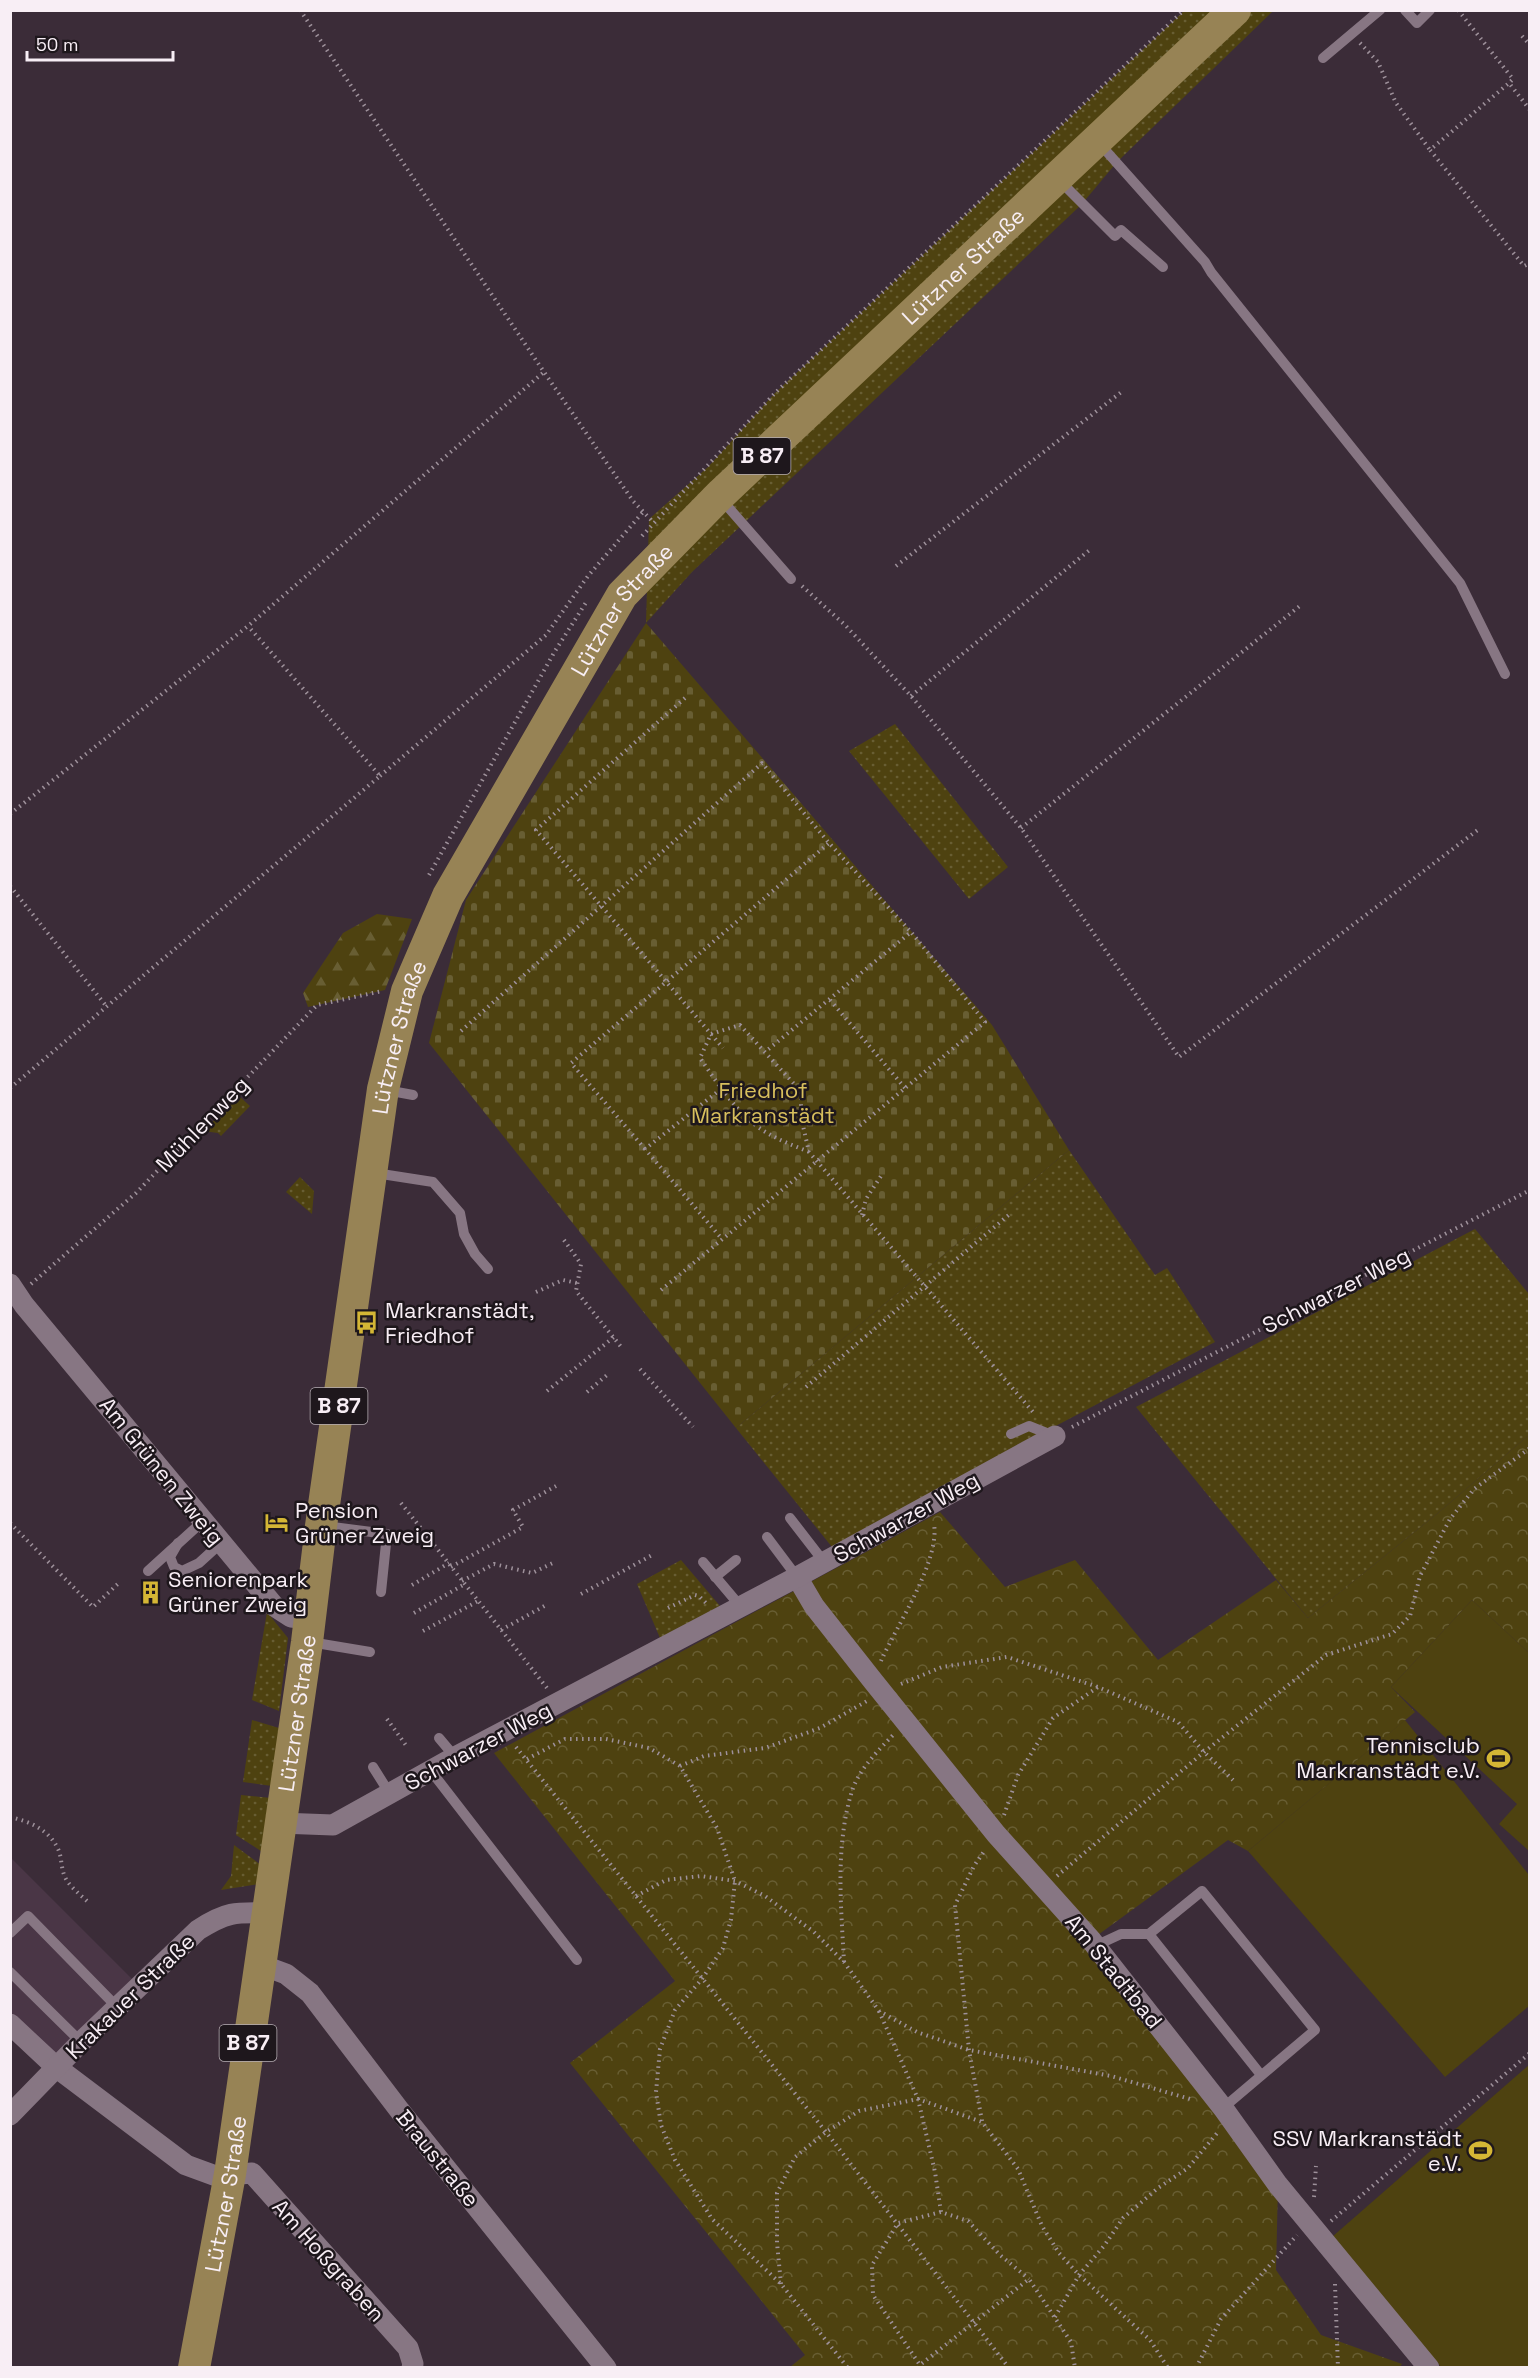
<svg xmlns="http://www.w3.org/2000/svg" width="1540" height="2378" font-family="'Space Grotesk',sans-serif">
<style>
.built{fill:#4a3646}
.grass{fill:url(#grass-dots)}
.forest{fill:url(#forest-firs)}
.cemetery{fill:url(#cemetery-stones)}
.park{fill:url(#park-crowns)}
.pitch{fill:#4e4210}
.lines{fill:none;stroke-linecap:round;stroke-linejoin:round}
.path{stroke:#9e919b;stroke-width:4;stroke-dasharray:1.5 4.5;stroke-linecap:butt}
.service{stroke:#877683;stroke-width:10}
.minor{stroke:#877683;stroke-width:21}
.primary{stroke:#978355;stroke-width:32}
.labels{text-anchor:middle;stroke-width:5;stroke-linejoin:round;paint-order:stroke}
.shield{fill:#1e171c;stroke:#b7aeb4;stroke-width:1.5}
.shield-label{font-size:21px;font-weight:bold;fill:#f8eef5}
.street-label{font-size:22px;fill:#f8eef5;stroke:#1e171c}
.park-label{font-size:22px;fill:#d8bf5d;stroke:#1e171c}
.poi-label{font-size:22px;fill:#f8eef5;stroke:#1e171c;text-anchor:start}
</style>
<defs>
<pattern id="grass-dots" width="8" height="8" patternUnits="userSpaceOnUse" patternTransform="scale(1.5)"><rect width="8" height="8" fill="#4e4210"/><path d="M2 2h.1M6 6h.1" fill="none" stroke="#685e33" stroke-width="1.8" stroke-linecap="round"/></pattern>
<pattern id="forest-firs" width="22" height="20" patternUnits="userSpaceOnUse" patternTransform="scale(1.5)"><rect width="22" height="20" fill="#4e4210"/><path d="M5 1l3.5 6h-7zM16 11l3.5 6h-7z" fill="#685e33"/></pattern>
<pattern id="cemetery-stones" width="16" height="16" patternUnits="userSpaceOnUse" patternTransform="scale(1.5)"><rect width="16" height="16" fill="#4e4210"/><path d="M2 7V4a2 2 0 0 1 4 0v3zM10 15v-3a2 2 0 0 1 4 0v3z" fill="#685e33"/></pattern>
<pattern id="park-crowns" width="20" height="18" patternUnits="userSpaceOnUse" patternTransform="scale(1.5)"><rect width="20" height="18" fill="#4e4210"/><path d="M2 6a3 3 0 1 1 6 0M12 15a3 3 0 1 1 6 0" fill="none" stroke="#685e33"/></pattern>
</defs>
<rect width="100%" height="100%" fill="#3b2c38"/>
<path class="built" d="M10,1857L134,1981L58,2058L11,2014Z"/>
<g class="grass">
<path d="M1184,11H1273L1117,162L1081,205L692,572L646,623L649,519L708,467L775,393Z"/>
<path d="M895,724L1008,867L969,899L849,751Z"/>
<path d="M239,1096L250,1106L221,1136L218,1133L203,1131Z"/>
<path d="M1069,1150L1155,1275L1167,1268L1215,1342L1031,1439L832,1547L736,1428Z"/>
<path d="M300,1177L314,1191L312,1214L286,1192Z"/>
<path d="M1475,1229L1529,1294V1435L1438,1513L1308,1618L1136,1407Z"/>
<path d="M681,1560L720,1606L660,1638L637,1584Z"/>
<path d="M267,1612L288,1638L279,1711L252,1700Z"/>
<path d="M252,1720L279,1728L272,1786L243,1782Z"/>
<path d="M241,1795L271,1798L264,1853L236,1835Z"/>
<path d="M234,1845L261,1865L259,1884L221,1890L231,1876Z"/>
</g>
<path class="forest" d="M377,914L412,919L385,990L308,1007L303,993L343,933Z"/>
<path class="cemetery" d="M646,623L992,1025L1069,1150L736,1428L429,1043L466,900Z"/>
<path class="park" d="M1529,1435V1653L1472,1600L1391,1687L1415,1712L1248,1851L1228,1840L1091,1940L1278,2185L1276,2270L1321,2335L1402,2364L1399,2368L790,2367L805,2355L570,2063L675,1981L494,1753L940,1512L1005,1587L1075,1560L1158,1660L1276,1580L1308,1618L1438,1513Z"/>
<g class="pitch">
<path d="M1472,1600L1529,1653V1851L1499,1824L1517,1804L1391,1687Z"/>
<path d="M1405,1720L1529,1875V2006L1445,2077L1248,1851Z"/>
<path d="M1529,2065V2367H1441L1332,2237Z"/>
</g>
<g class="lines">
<g class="path">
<path d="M300,10L544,372L633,501L654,523"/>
<path d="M1458,10L1513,79L1509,83"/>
<path d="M1522,36L1530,45"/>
<path d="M1360,43L1378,62L1396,103L1430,150"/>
<path d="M1530,110L1509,83L1430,150L1524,266L1530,263"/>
<path d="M642,536L775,393L1184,10"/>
<path d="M896,566L1124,390"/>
<path d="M802,586L846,626L911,696L1021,828L1179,1057L1479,829"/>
<path d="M911,696L1092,548"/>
<path d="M685,698L536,830L723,1048"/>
<path d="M380,776L546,635L588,576L643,512"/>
<path d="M10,814L248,626L544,372"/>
<path d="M1021,828L1301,605"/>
<path d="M429,875L555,651L587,601"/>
<path d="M10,886L107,1007"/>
<path d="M830,1000L905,1088"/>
<path d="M461,1031L762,763L829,843L911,932"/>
<path d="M10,1088L380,776L248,626"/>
<path d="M721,1089L645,1149L722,1239"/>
<path d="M645,1149L571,1063L829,843"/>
<path d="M809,1152C790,1144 770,1137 754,1124C732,1106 716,1081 700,1058L711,1034L740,1025L795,1085L801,1099V1117L809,1152L1033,1412"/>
<path d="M862,1215L866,1199L883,1173"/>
<path d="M564,1240L581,1264L576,1291L622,1348"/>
<path d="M31,1284L136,1193L317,1005L382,991"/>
<path d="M661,1290L985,1022L911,932L765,1052"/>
<path d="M536,1292L563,1280L577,1283"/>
<path d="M640,1369L693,1427"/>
<path d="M806,1387L1011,1213"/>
<path d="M547,1391L614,1337"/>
<path d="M587,1392L607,1375"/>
<path d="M1072,1427L1530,1190"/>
<path d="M401,1503L547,1688"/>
<path d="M10,1523L93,1607L120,1582"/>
<path d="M451,1567L523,1527L513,1510L556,1486"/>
<path d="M462,1581L494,1564L532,1573L555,1562"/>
<path d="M412,1585L449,1563"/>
<path d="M581,1594L654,1554"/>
<path d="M668,1608L695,1595L699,1596L707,1604"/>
<path d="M414,1613L465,1584"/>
<path d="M501,1630L548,1604"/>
<path d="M423,1631L478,1601"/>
<path d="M881,1661C897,1625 940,1561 934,1524"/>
<path d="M901,1684L942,1667L1007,1657L1098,1687L1178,1722L1204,1752L1233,1780"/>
<path d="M387,1719L408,1748"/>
<path d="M516,1747L826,2132L1009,2368"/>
<path d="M527,1759L565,1739H606L649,1748L680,1766L717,1828L735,1881L731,1919L723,1948L702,1979L675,2010L660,2049L656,2092L661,2125L675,2160L712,2219L781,2284L848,2368"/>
<path d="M680,1766L704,1756L765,1748L820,1728L867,1701"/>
<path d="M1004,1815L1018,1775L1053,1718L1098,1687"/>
<path d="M10,1817C31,1822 50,1830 59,1851C62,1860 61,1870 66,1879C71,1888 81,1895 89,1903"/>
<path d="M1057,1876L1204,1752L1326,1655L1392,1634L1410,1616L1420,1576L1450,1519L1474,1489L1530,1448"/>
<path d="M636,1896L666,1880L701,1876L735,1881L765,1896L814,1932L844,1962L879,2011L917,2032L969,2050L1111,2076L1190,2099"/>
<path d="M844,1962C841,1905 835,1846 852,1791C859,1769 878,1751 893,1735"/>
<path d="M879,2011L918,2099L935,2172L941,2212"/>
<path d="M982,2121L969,2050L955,1905L974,1866L985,1850"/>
<path d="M1314,2197L1316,2166"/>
<path d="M1331,2221L1530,2053"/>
<path d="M781,2284L777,2243V2193L795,2157L826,2132L859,2111L918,2099L982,2122L1018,2169L1042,2226L1059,2253L1079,2275L1150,2340L1168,2368"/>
<path d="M1335,2284L1338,2368"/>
<path d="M1055,2317L1079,2275L1104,2246L1123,2218L1158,2188L1188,2168L1218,2132"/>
<path d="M918,2368L920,2365L873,2295L872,2265L898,2223L941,2212L968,2221L1000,2255L1029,2279"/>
<path d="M922,2368L920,2365L1029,2279L1071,2342L1075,2368"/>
<path d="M1196,2368L1221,2319L1297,2235"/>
</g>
<g class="service">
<path d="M1405,10L1417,23L1430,10"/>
<path d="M1323,58L1380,10"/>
<path d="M1099,143L1205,262L1211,272L1460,583L1505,674"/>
<path d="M1059,180L1115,236L1121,230L1163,267"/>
<path d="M721,499L791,579"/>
<path d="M386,1090L413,1095"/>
<path d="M375,1173L433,1182L460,1213L464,1234L475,1254L488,1269"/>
<path d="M1011,1434L1029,1426L1054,1436"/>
<path d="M790,1518L824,1562"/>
<path d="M325,1526L387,1534L381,1592"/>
<path d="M767,1537L797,1577"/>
<path d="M178,1543L170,1557L174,1567L182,1571L199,1563L221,1543"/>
<path d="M703,1562L741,1607"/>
<path d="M148,1571L203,1521"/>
<path d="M715,1577L736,1560"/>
<path d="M310,1642L370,1652"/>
<path d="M439,1738L455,1757"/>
<path d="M373,1767L390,1794"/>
<path d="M431,1771L577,1960"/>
<path d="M10,1933L28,1916L117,2007"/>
<path d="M1149,1934L1261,2075"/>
<path d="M1095,1946L1121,1934H1149L1202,1891L1315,2030L1223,2108"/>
<path d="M10,1972L81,2042"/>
</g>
<g class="minor">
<path d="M10,1284L24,1305L274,1606L291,1617L310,1619"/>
<path d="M797,1577L814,1606L873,1681L996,1834L1091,1940L1223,2108L1278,2185L1429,2368"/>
<path d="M280,1823L333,1825L455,1757L797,1577L1055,1436"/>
<path d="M259,1964L286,1974L310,1993L400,2111L606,2368"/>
<path d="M10,2024L56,2067L186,2165L216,2176L252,2173L408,2348L413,2364L412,2368"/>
<path d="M10,2115L81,2042L198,1930C226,1912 235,1912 267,1913"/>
</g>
<path class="primary" id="s1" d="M194,2368L230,2174L307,1642L321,1526L383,1089L407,991L448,896L622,595L719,496L1235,10"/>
</g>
<defs>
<symbol id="bus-bare" viewBox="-9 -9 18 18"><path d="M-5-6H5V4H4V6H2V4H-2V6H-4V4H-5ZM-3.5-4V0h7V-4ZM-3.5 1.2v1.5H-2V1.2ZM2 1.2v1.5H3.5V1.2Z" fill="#d4b635" stroke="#1e171c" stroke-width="2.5" paint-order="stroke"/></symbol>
<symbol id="hotel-bare" viewBox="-9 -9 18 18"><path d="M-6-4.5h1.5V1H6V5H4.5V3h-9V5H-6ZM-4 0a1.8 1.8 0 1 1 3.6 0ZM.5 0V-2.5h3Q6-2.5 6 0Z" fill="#d4b635" stroke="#1e171c" stroke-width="2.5" paint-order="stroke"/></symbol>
<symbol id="building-bare" viewBox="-9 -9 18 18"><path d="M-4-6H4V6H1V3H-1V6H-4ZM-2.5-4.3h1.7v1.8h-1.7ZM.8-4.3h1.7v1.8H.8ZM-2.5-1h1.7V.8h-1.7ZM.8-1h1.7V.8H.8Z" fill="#d4b635" stroke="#1e171c" stroke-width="2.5" paint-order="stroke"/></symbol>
<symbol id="stadium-bare" viewBox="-9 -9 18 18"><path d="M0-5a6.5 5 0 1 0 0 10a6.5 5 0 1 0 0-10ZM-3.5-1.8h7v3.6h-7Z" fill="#d4b635" stroke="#1e171c" stroke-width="2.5" paint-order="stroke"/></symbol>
</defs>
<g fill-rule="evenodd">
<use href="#bus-bare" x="350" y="1306" width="33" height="33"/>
<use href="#hotel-bare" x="260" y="1506" width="33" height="33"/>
<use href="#building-bare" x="134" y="1576" width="33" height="33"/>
<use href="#stadium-bare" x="1482" y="1742" width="33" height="33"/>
<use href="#stadium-bare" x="1464" y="2134" width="33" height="33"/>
</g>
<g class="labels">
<g class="shield">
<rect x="733.5" y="438" width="57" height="36" rx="4.5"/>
<rect x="310.5" y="1388" width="57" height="36" rx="4.5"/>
<rect x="219.5" y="2025" width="57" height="36" rx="4.5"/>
</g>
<g class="shield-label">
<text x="762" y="463">B 87</text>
<text x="339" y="1413">B 87</text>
<text x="248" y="2050">B 87</text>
</g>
<g class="street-label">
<text dy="8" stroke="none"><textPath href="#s1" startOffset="2319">Lützner Straße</textPath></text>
<text dy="8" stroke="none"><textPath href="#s1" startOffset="1833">Lützner Straße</textPath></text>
<text dy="8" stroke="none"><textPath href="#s1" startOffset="1347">Lützner Straße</textPath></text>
<text transform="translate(202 1124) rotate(-46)" y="8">Mühlenweg</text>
<text transform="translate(1336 1290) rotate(-27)" y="8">Schwarzer Weg</text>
<text transform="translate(162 1471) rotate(51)" y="8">Am Grünen Zweig</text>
<text transform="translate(906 1517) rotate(-29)" y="8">Schwarzer Weg</text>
<text dy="8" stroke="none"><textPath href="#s1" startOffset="663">Lützner Straße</textPath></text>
<text transform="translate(478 1746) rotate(-28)" y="8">Schwarzer Weg</text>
<text transform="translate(1114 1971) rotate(51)" y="8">Am Stadtbad</text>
<text transform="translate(130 1996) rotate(-44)" y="8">Krakauer Straße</text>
<text transform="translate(438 2158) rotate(51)" y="8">Braustraße</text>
<text dy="8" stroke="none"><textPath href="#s1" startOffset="177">Lützner Straße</textPath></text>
<text transform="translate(329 2260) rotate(48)" y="8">Am Hoßgraben</text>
</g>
<g class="park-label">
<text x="763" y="1098">Friedhof<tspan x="763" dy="25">Markranstädt</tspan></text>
</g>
<g class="poi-label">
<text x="385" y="1318">Markranstädt,<tspan x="385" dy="25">Friedhof</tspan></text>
<text x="295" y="1518">Pension<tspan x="295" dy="25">Grüner Zweig</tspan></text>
<text x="168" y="1587">Seniorenpark<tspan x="168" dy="25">Grüner Zweig</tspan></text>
<text x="1480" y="1753" text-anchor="end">Tennisclub<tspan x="1480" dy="25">Markranstädt e.V.</tspan></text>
<text x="1462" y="2146" text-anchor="end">SSV Markranstädt<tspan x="1462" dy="25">e.V.</tspan></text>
</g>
</g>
<rect width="1540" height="2378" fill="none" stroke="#f8eef5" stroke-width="24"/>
<path d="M27 51v9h146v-9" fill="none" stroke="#f8eef5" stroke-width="3"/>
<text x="36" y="51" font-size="18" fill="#f8eef5" stroke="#1e171c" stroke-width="4.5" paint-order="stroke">50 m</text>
</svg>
